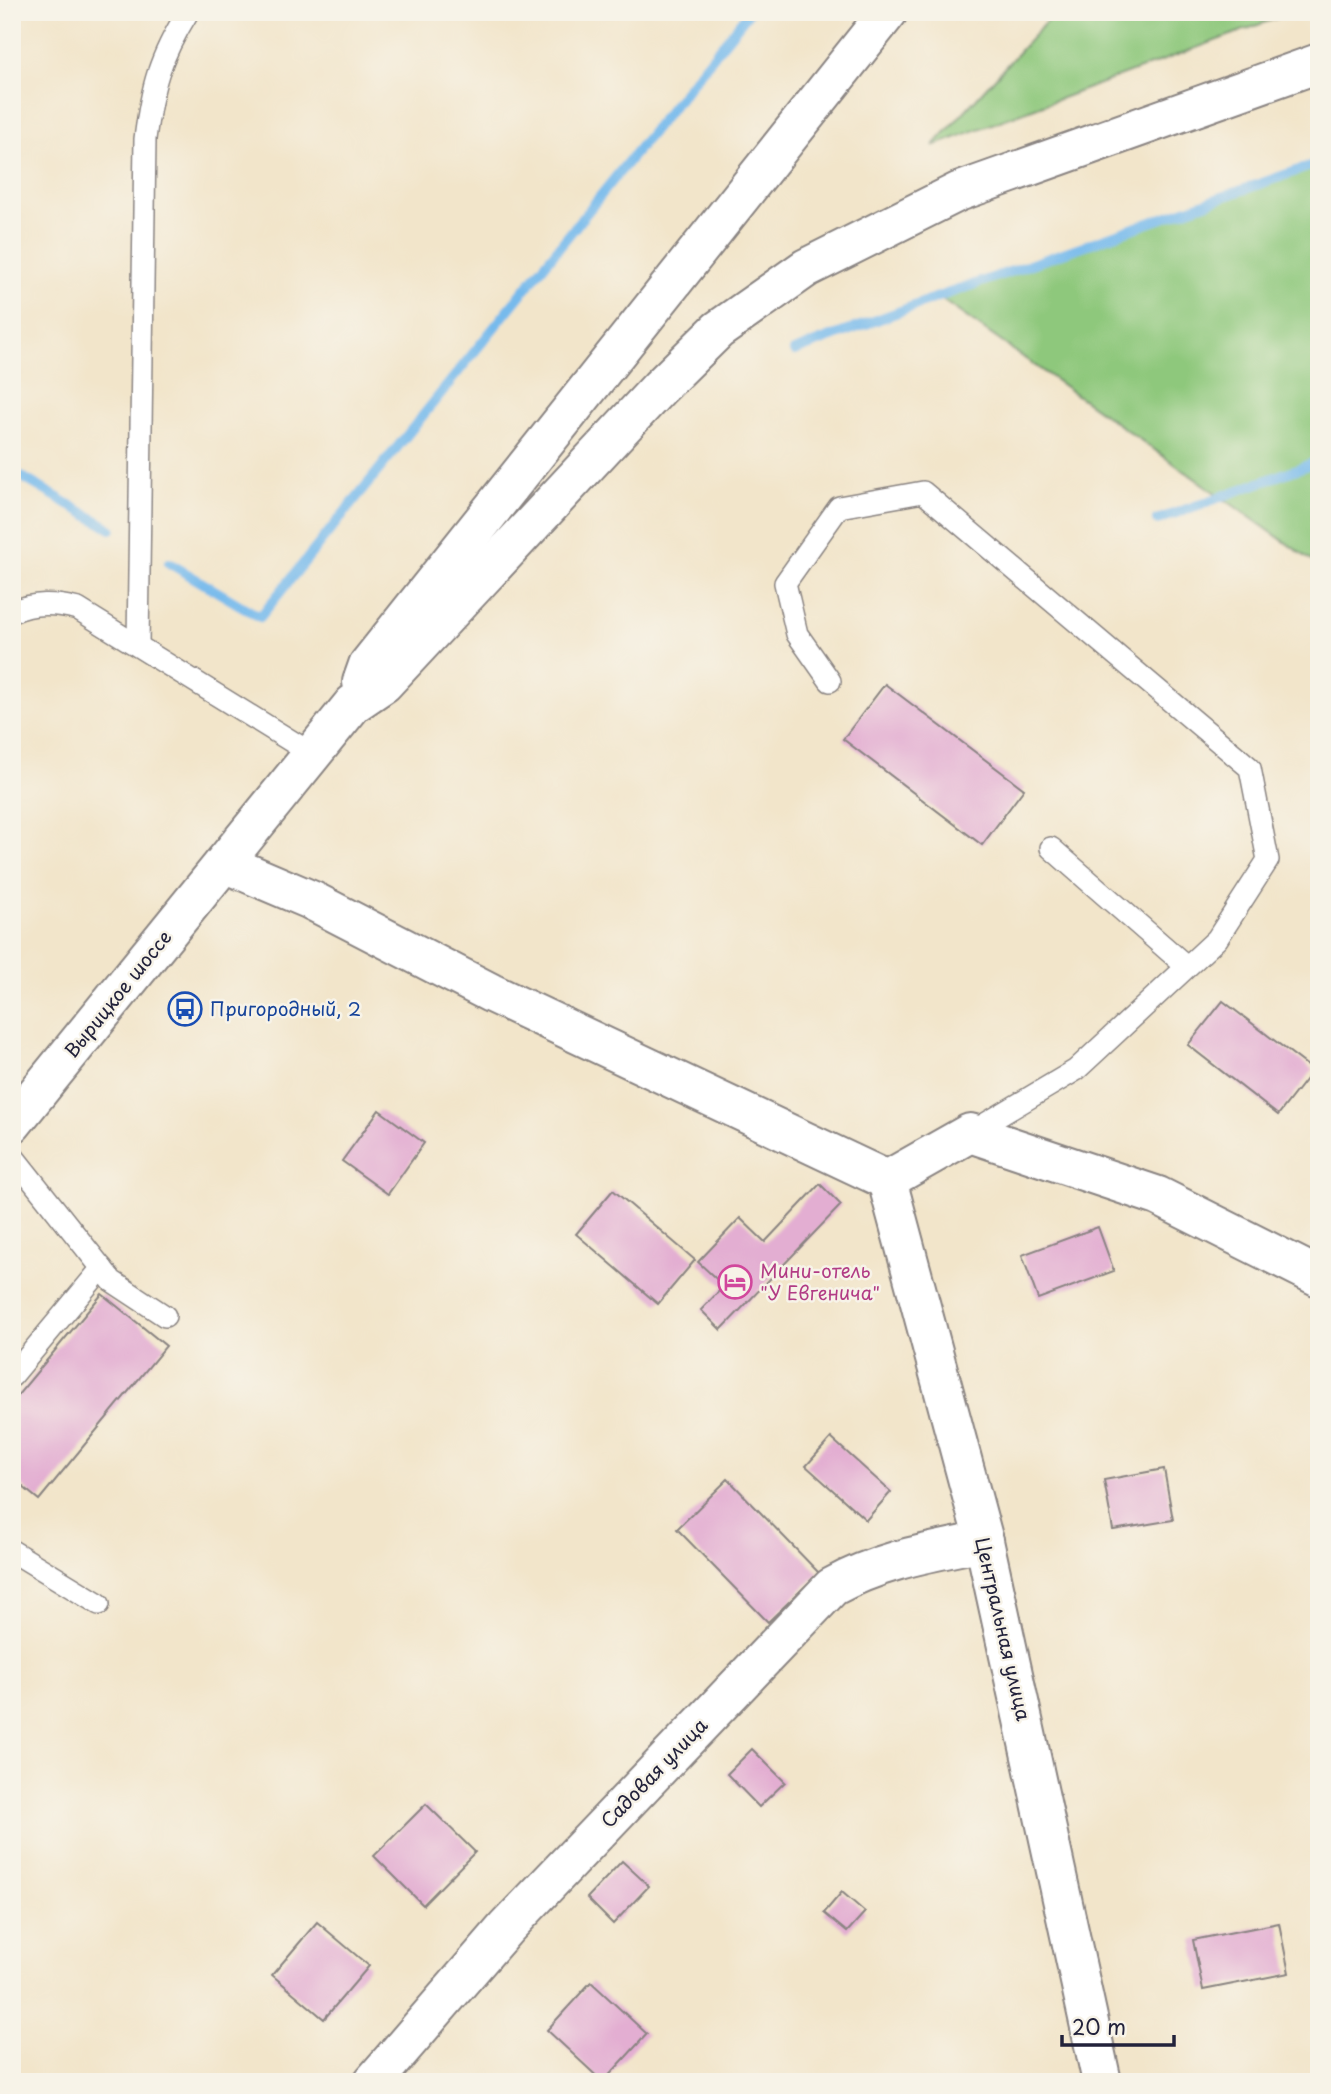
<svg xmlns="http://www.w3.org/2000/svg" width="1331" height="2094" font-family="'Playpen Sans',sans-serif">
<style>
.green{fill:#8ec87c;stroke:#58755c;stroke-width:2}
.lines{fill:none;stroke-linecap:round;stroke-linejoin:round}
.stream{stroke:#76baec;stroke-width:10}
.building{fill:#e3aed2}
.service-casing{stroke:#8a8482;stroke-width:24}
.minor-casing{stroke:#8a8482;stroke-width:42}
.secondary-casing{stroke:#8a8482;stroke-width:42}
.service{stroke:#fff;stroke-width:21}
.minor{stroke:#fff;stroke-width:38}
.secondary{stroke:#fff;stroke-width:38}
.labels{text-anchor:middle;stroke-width:5;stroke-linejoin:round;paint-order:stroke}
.street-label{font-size:19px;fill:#22223b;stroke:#f7f3e8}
.transit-label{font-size:19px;fill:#164399;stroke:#f7f3e8;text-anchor:start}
.hotel-label{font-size:19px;fill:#b23c85;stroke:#f7f3e8;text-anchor:start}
</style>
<rect width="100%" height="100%" fill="#f7f3e8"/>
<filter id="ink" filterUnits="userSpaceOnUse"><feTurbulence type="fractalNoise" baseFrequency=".0143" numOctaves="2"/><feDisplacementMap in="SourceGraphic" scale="14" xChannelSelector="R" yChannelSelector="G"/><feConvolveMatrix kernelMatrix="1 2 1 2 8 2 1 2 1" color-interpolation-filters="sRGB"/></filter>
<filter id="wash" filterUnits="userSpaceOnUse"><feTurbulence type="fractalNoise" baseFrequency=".00686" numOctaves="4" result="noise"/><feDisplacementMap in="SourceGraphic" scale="28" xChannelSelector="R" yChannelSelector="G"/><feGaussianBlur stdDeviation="1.57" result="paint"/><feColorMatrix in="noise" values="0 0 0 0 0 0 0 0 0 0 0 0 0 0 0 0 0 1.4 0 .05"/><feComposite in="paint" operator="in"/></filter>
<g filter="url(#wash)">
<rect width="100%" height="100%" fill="#f2e5ca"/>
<g class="green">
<path d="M1055,12H1293L933,146Z"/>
<path d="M1319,163V566L938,297Z"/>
</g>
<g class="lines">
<g class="stream">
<path d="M794,351L938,297L1319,163"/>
<path d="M12,471L111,529"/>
<path d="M1157,520L1319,461"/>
<path d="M169,563L260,617L749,12"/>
</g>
</g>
<g id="blocks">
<g class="building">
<path d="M885,684L1024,789L982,845L843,739Z"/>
<path d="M1223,1001L1313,1070L1278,1115L1188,1045Z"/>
<path d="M379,1110L424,1143L388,1194L342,1161Z"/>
<path d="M820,1184L841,1205L721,1330L701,1310L724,1286L698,1262L740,1218L765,1242Z"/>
<path d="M613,1190L695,1260L658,1304L576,1234Z"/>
<path d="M1098,1227L1114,1271L1038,1299L1022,1255Z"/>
<path d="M102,1294L166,1346L39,1500L12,1478V1402Z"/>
<path d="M831,1438L891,1492L866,1520L806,1466Z"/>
<path d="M1164,1469L1173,1520L1113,1530L1104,1480Z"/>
<path d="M728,1479L819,1573L768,1622L677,1529Z"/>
<path d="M752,1749L785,1782L759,1807L727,1774Z"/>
<path d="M426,1804L475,1852L423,1905L374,1856Z"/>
<path d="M622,1861L649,1886L613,1924L587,1898Z"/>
<path d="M842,1892L865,1912L847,1932L824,1913Z"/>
<path d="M317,1922L369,1966L324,2019L272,1975Z"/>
<path d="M1279,1923L1289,1973L1203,1990L1193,1940Z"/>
<path d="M591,1982L647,2034L603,2082L547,2030Z"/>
</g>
</g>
</g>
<g filter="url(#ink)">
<use href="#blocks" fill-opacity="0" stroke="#8a8482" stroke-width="2"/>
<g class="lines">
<defs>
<g id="service">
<path d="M12,612C34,602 55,603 78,609L312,754"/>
<path d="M138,645L145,139C152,85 159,59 188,12"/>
<path d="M830,681L797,634L785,583L839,507L923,492L1250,768L1268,860L1217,939L1076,1070L970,1133"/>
<path d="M1051,848L1186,966"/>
<path d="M12,1155L112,1281L165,1316"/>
<path d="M12,1376L102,1268"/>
<path d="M12,1551L99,1604"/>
</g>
<g id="minor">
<path d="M224,863L311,900L491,993L887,1180"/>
<path d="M887,1180L984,1541L1102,2082"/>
<path d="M887,1180L970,1133L1158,1196L1319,1277"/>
<path d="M373,2082L506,1928L832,1587C880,1560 931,1552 984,1541"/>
</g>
<g id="secondary">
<path d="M362,682L368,665L888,12"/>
<path d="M12,1124L353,704L384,683L660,387L718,330L806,268L958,192L1319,63"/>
</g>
</defs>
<use href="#service" class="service-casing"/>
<use href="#minor" class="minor-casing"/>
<use href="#secondary" class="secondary-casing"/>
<use href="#service" class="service"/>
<use href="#minor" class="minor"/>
<use href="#secondary" class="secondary"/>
</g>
</g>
<defs>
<symbol id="bus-ring" viewBox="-11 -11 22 22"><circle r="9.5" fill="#f7f3e8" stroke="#1a4fb4" stroke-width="1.5"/><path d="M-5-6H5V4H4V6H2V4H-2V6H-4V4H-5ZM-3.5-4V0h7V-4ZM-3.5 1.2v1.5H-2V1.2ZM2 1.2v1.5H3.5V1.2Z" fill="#1a4fb4"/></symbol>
<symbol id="hotel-ring" viewBox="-11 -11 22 22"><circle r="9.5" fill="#f7f3e8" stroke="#d1479c" stroke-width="1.5"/><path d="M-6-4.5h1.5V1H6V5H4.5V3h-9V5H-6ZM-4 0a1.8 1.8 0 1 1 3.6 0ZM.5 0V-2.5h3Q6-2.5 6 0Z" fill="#d1479c"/></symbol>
</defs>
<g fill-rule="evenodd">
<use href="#bus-ring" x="166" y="990" width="38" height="38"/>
<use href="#hotel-ring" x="716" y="1263" width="38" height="38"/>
</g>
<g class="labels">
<g class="street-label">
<text transform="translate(118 994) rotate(-51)" y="7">Вырицкое шоссе</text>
<text transform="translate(1003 1629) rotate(77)" y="7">Центральная улица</text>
<text transform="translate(654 1773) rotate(-46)" y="7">Садовая улица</text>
</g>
<g class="transit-label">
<text x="210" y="1016">Пригородный, 2</text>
</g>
<g class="hotel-label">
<text x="760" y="1278">Мини-отель<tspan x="760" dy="22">"У Евгенича"</tspan></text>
</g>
</g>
<rect width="1331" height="2094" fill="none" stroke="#f7f3e8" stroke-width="42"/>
<path d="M1062 2035v10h112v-10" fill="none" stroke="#22223b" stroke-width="3.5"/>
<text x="1072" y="2035" font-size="21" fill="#22223b" stroke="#f7f3e8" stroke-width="5" paint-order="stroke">20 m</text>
</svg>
